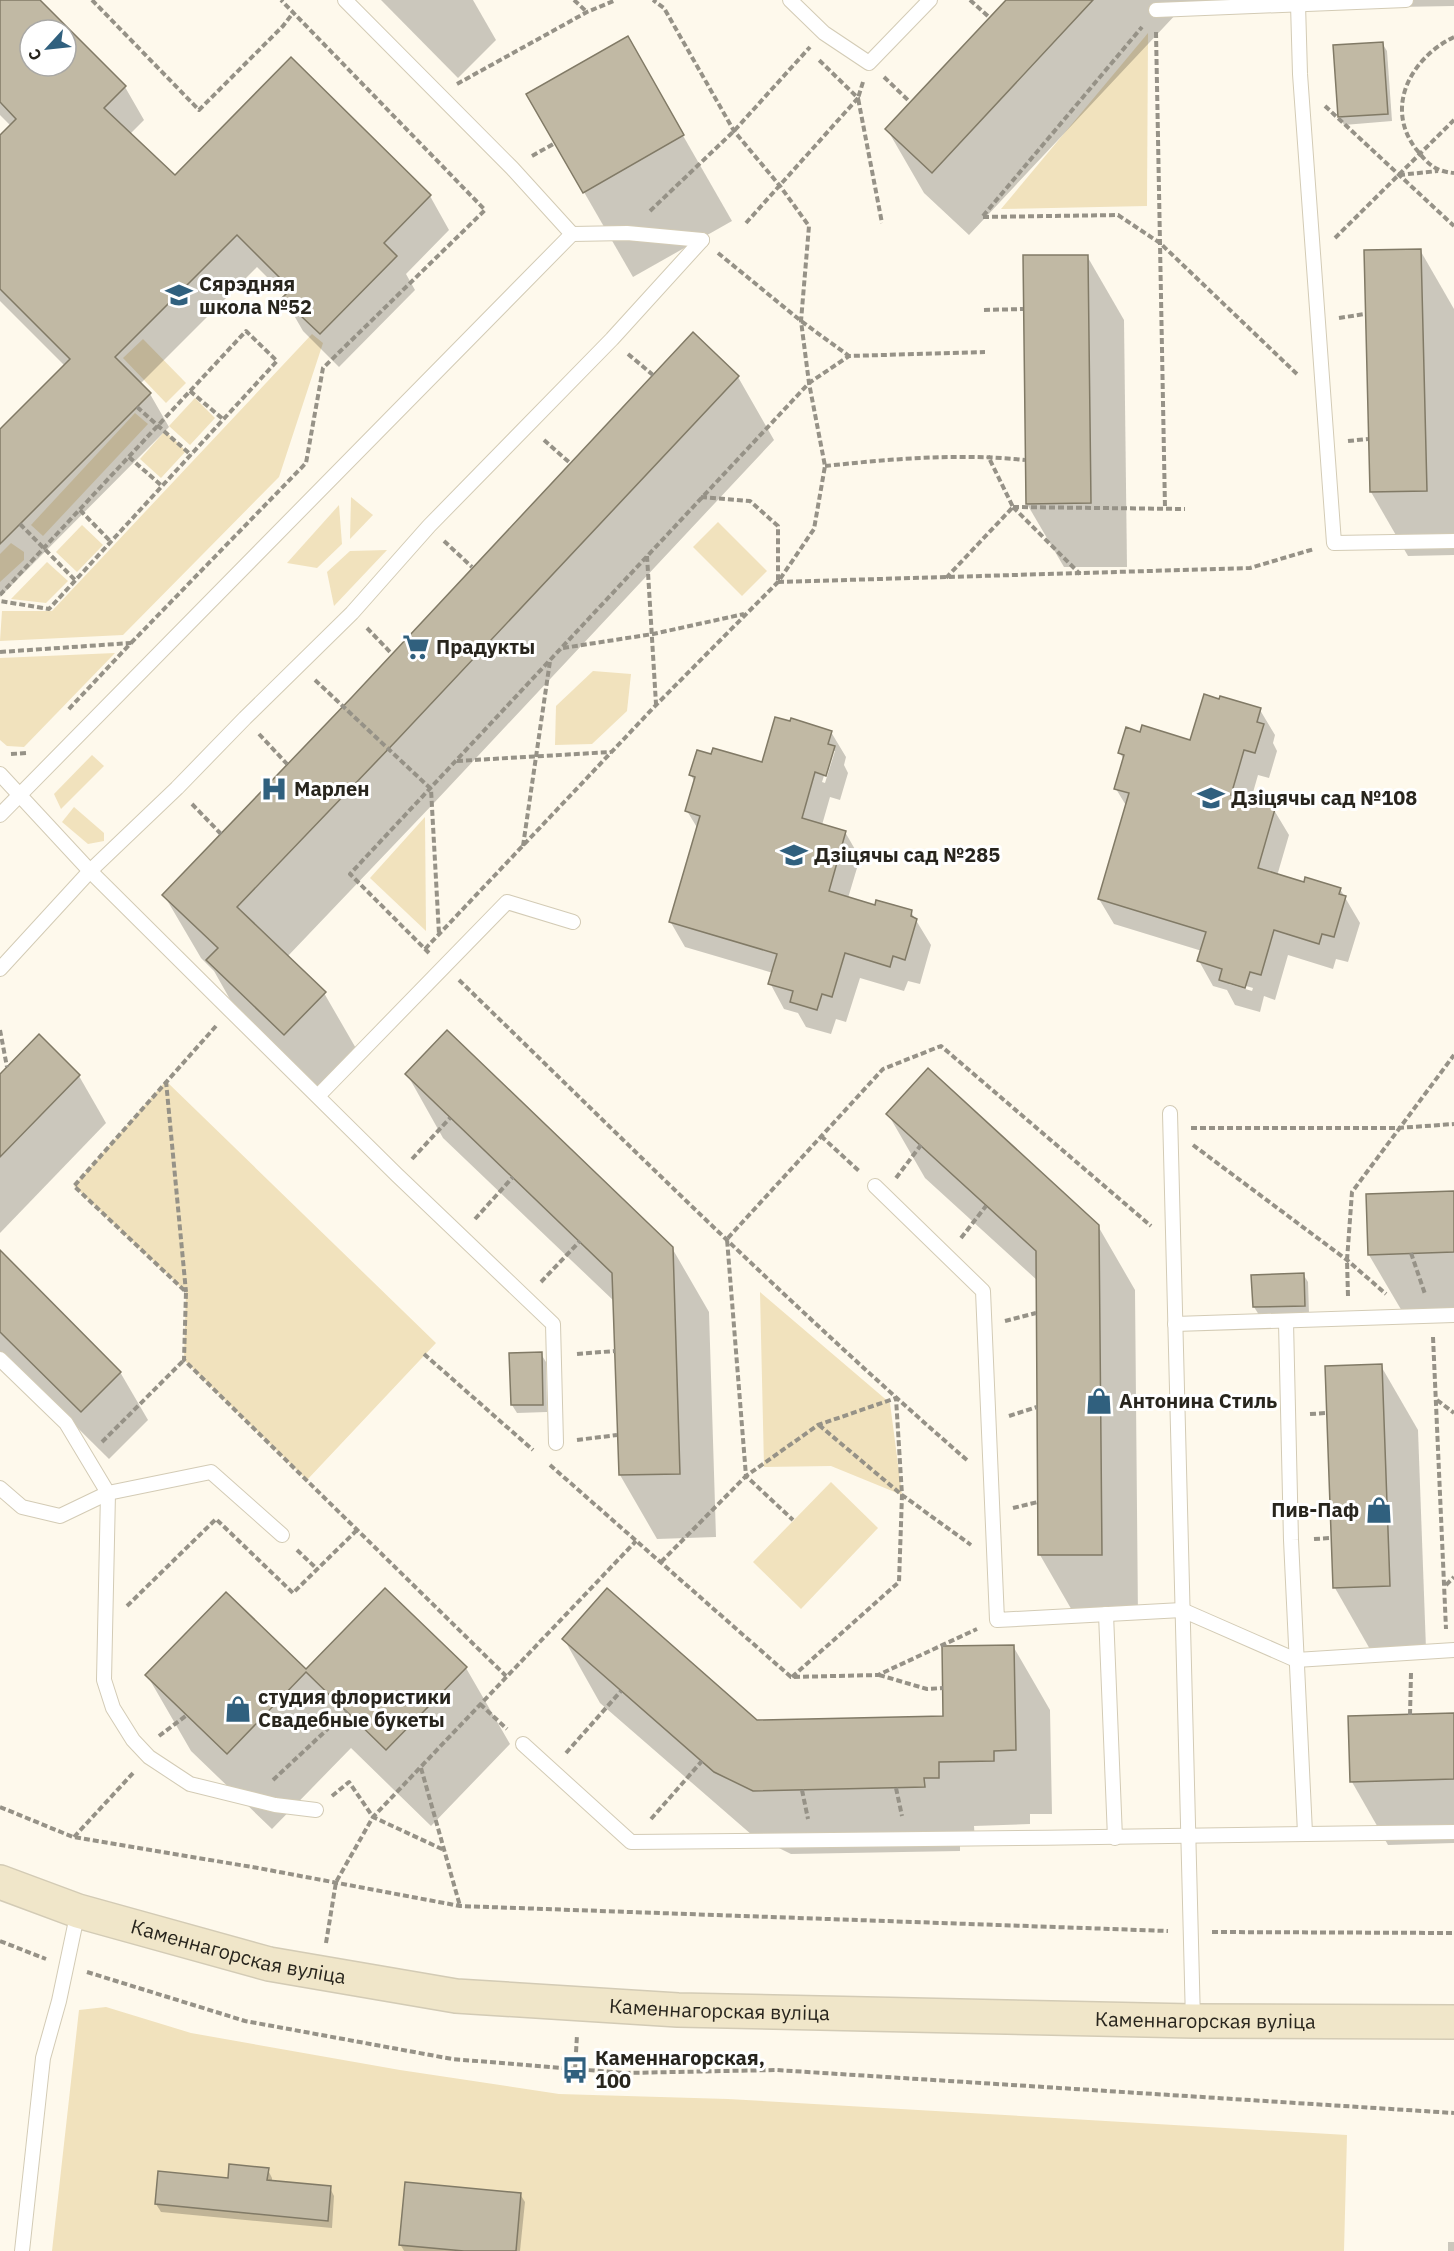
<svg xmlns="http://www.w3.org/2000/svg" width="1454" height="2251" font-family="'IBM Plex Sans',sans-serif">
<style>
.green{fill:#f1e2bd}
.shadow{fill:#0003;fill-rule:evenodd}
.building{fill:#c1b9a4;stroke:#817a66;stroke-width:1.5;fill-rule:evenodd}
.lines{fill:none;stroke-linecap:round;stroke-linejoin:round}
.service-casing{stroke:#d3cbb5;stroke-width:16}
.secondary-casing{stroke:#d3cbb5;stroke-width:36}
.path{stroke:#969287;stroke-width:4;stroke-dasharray:6 3;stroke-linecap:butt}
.service{stroke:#fff;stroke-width:14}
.secondary{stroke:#f0e6c9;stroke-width:33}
.labels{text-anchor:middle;stroke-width:6;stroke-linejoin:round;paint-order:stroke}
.poi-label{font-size:20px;font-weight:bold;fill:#28251d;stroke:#fff;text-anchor:start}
.street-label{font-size:20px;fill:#28251d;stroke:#fff}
</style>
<rect width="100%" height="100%" fill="#fef9ec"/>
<g class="green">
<path d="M1148,33L1147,206L1001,209Z"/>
<path d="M312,334L323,343L279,477L123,635L0,641L2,611H52Z"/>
<path d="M143,339L186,383L166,403L123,358Z"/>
<path d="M195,398L215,418L190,445L169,426Z"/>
<path d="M135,413L148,424L43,536L31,525Z"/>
<path d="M165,431L186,451L161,478L140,459Z"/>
<path d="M351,497L373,515L350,539Z"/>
<path d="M339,505L342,544L317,568L287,563Z"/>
<path d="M718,522L767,571L742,596L693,547Z"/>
<path d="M82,525L103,545L77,572L56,552Z"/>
<path d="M11,543L24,552V560L0,582V554Z"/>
<path d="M387,550L334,606L327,572L350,551Z"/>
<path d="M47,562L68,581L46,603L11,599Z"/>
<path d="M115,653L24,747L7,746L0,740V658Z"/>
<path d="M593,671L631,674L627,711L592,744L555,745L556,706Z"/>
<path d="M92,755L104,766L61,809L54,794Z"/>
<path d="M74,807L104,833V841L88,844L62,822Z"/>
<path d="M425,817L426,931L370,878Z"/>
<path d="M166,1081L436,1343L307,1480L184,1360L186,1292L74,1186Z"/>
<path d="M760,1292L890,1403L902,1495L831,1466L764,1467Z"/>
<path d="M831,1482L878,1528L801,1609L753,1562Z"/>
<path d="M106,2007L191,2033L400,2070L559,2094L728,2099L1347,2135L1344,2251H52L79,2010Z"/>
</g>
<g class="shadow">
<path d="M0,0H38L125,87L144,120L130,134L175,177L291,59L430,196L449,230L406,274L415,290L339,367L303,331L284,298L286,296L257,267L140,384L150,394L169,427L0,597V432L65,366L0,301V138L11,126L0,115ZM30,30H66V66H30Z"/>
<path d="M381,0H473L496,40L458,78Z"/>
<path d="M1008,0H1454V6L1179,11L969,235L924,193L887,129Z"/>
<path d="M627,38L732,221L633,277L528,95Z"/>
<path d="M1382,43L1387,51L1392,121L1344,125L1340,117L1335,46Z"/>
<path d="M1420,250L1454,309V555L1408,556L1371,492L1365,251Z"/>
<path d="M1087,256L1124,320L1127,567H1064L1027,504Z"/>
<path d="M738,377L774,440L433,804L287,957L324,993L361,1057L322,1098L244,1024L214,971L201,958L164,895Z"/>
<path d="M1260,710L1275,735L1273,743L1277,751L1269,778L1258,775L1250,803L1274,810L1289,835L1277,876L1305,884L1340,889L1360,923L1348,962L1336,959L1333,969L1288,955L1275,1000L1264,996L1260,1012L1235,1005L1227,990L1213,986L1199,961L1202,951L1114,924L1099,899L1127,807L1116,789L1124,760L1120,753L1141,734L1191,742ZM1229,981L1253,988L1252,991L1229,984Z"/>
<path d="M831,732L846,757L844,765L848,773L840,800L830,797L822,825L845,832L860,858L848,898L876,906L911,912L931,945L920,984L908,981L904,991L860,978L846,1022L836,1019L831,1034L806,1027L798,1013L784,1009L770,983L773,973L685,947L670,921L698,829L687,811L695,783L691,775L712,756L763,764ZM832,751H835L825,783L822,782Z"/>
<path d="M407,1074L672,1248L709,1312L716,1537L657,1539L620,1475L615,1302L443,1138Z"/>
<path d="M0,1076H79L106,1123L0,1233Z"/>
<path d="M888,1114L1098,1226L1135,1290L1138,1618L1077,1619L1040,1555L1038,1281L925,1178Z"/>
<path d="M1454,1193V1317L1406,1318L1369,1255Z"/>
<path d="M0,1253L120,1372L148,1420L109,1459L0,1351Z"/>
<path d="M1303,1274L1308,1282L1309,1313L1259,1315L1254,1307Z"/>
<path d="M541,1354L546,1362L547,1412L517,1413L512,1405Z"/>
<path d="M1381,1366L1418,1430L1426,1649L1371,1651L1335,1588Z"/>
<path d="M564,1639L757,1721L945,1717L1013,1646L1050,1710L1052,1814H1030V1824L974,1826L975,1841L960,1842V1851L791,1854L752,1835L600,1703Z"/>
<path d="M466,1668L510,1744L431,1826L351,1748L272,1829L191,1751L147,1675Z"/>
<path d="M1454,1714V1843L1388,1845L1352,1782Z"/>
<path d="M268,2170L272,2178V2182L330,2188L334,2196L332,2228L161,2212L156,2204L159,2173L229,2179Z"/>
<path d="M520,2194L525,2202L520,2251H404L400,2244Z"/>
<rect x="1448" y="2242" width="6" height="9"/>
</g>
<g class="building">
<path d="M0,0H40L126,86L104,108L175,175L291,57L431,195L384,243L397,256L320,334L282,298L291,289L237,235L115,357L151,393L0,544V429L70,359L0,289V135L16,119L0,102ZM30,30H66V66H30Z"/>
<path d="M1006,0H1093L932,173L885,129Z"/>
<path d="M628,36L684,135L583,193L526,94Z"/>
<path d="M1383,42L1388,114L1338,117L1333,45Z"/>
<path d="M1421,249L1427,491L1370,492L1364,250Z"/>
<path d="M1023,255H1088L1091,503L1026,504Z"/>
<path d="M693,332L739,376L397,740L237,907L326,992L284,1035L206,960L218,948L162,895L352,697Z"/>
<path d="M1204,694L1219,699L1220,696L1261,708L1257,722L1264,724L1255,753L1244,750L1231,795L1275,809L1258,868L1304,882L1305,877L1341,888L1339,894L1346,896L1334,937L1322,934L1319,944L1274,930L1261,975L1250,972L1245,988L1219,980L1222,969L1197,961L1206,932L1098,899L1129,793L1114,789L1124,755L1118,753L1126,727L1140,732L1142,725L1190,740Z"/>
<path d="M775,717L790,721L791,718L832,731L828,744L835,746L826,776L815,772L802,818L846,831L829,891L875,905L876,900L912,910L911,916L917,919L905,960L893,956L890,967L845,953L832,997L822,994L817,1010L790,1002L793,991L768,984L777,954L669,922L700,816L685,811L695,777L689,775L697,750L711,754L713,748L762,762Z"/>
<path d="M447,1030L673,1247L680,1474L619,1475L612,1273L405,1074Z"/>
<path d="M39,1034L80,1075L0,1157V1074Z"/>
<path d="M928,1068L1099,1225L1102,1555H1038L1036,1251L886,1114Z"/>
<path d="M1454,1191V1252L1368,1255L1366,1194Z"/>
<path d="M0,1250L121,1372L81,1412L0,1332Z"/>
<path d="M1304,1273L1305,1306L1253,1307L1251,1275Z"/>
<path d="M542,1352L543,1405H511L509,1353Z"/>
<path d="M1382,1364L1390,1586L1333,1588L1325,1366Z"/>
<path d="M385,1588L467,1667L386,1750L306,1672L227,1754L145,1675L226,1592L306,1669Z"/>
<path d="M607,1588L757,1720L943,1716L942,1646L1014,1645L1016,1750L994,1751V1761L939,1762V1778H924L925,1787L753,1791L714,1772L562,1639Z"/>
<path d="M1454,1713V1779L1350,1782L1348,1716Z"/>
<path d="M229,2164L269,2168L267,2180L331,2186L328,2221L155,2204L158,2171L228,2178Z"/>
<path d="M405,2182L521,2193L516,2251H464L399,2245Z"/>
</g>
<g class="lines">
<defs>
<g id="service">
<path d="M345,0L512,168L572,234L627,233L702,240"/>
<path d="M790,0L824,33L869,63L930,0"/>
<path d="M1298,4L1300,74L1334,543L1454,541"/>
<path d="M1156,10L1406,0"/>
<path d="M0,774L90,871L230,1010L397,1175L553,1324L556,1443"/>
<path d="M0,815L572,234"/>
<path d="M0,969L90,871L177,788L245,718L352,613L429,526L612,339L702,240"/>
<path d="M318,1096L507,902L573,922"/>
<path d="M1170,1113L1193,2021"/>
<path d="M875,1186L983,1291L997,1620L1182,1610L1296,1660L1454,1650"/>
<path d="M1286,1322L1291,1540L1305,1833"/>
<path d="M1175,1324L1454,1315"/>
<path d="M0,1359L66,1423L108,1493L104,1680L113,1708L133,1740L149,1757L190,1784L275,1805L316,1810"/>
<path d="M0,1488L22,1507L60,1516L108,1493L211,1472L282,1535"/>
<path d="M1106,1614L1115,1838"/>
<path d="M523,1744L631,1842C905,1839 1180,1837 1454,1832"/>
<path d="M22,2251L43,2058L59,2001L78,1911"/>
</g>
<g id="secondary">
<path id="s1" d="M0,1882L78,1911L269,1964L456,1996L678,2010L1193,2021L1454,2022"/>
</g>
</defs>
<use href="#service" class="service-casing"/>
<use href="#secondary" class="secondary-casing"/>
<g class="path">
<path d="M92,0L199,110L283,26L293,13"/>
<path d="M574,0L587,12"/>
<path d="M970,0L990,18"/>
<path d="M1156,32L1165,508"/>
<path d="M1454,37C1411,58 1384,107 1416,149C1428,164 1434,171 1454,173"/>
<path d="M884,77L910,102"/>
<path d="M863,82L858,98L882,223"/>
<path d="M457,84L587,12L616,0"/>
<path d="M1325,106L1454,226"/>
<path d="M532,156L555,143"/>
<path d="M1399,175L1438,171"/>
<path d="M650,211L734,131L810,47"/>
<path d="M983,216L1142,27"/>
<path d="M983,217L1118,215L1160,243L1299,376"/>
<path d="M746,223L858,98L819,60"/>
<path d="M1335,238L1454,120"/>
<path d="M718,253L801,321L849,356"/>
<path d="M984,310L1023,309"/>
<path d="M1339,318L1365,314"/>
<path d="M628,354L653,375"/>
<path d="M190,391L224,420"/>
<path d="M137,407L191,455"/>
<path d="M544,440L570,463"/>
<path d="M1348,441L1368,439"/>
<path d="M129,457L162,486"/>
<path d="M825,466C891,459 958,453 1025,460"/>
<path d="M701,497L750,501L778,526V581"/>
<path d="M1013,507L1185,509"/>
<path d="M1013,507L1080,574"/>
<path d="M80,510L111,542"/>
<path d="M20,524L75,580"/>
<path d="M444,541L472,567"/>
<path d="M647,556L656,704"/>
<path d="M946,578L1013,507L988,456"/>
<path d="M778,582L1250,568L1314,549"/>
<path d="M0,595L246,331L277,361L49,609L0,601"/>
<path d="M367,628L391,653"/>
<path d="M131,643L306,463L323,368L485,210L281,0"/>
<path d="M563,648L653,634L744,614"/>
<path d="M0,652L131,643L67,711"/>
<path d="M315,680L431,789L439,934"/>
<path d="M259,734L287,764"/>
<path d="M11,754L27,753"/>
<path d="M457,761L611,752"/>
<path d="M192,804L221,834"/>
<path d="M523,846L550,661"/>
<path d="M425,949L656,705L778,582L814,529L825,466L809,383L801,321L809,226L780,186L734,131L664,8L653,0"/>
<path d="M429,953L350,874L809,383L849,356L985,352"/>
<path d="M459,980C627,1143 792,1308 968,1461"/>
<path d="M216,1026L74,1186L186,1292L184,1360L506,1676"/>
<path d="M0,1030L7,1067"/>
<path d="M166,1081L186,1292"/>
<path d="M1191,1128H1398L1454,1124"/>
<path d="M821,1136L859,1171"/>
<path d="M1193,1145L1347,1260L1386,1294"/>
<path d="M412,1159L450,1118"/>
<path d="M896,1178L921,1145"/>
<path d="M475,1219L513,1177"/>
<path d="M961,1238L986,1206"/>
<path d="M1411,1253L1425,1294"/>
<path d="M541,1282L580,1241"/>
<path d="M1348,1296L1347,1260L1352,1192L1454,1055"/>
<path d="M1005,1321L1036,1313"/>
<path d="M1433,1337L1446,1629"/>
<path d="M424,1354L533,1450"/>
<path d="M577,1354L615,1351"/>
<path d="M1437,1400L1454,1413"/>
<path d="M1310,1414L1327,1413"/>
<path d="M1009,1416L1037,1407"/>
<path d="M819,1425L902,1495L971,1545"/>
<path d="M577,1440L617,1435"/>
<path d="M102,1442L184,1360"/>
<path d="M550,1465L791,1677L878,1675L977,1629"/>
<path d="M1013,1508L1038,1502"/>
<path d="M1314,1539L1331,1538"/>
<path d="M297,1550L317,1569"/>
<path d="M661,1562L746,1476L727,1239L883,1069L941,1046L1151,1226"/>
<path d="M1446,1585L1454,1577"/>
<path d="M127,1606L216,1519L293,1593L357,1530"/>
<path d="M879,1675L927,1689L943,1688"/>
<path d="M792,1677L899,1582L902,1495L896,1398L818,1425L746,1476L793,1520"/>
<path d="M480,1704L507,1729"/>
<path d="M1410,1715L1411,1673"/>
<path d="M159,1736L187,1715"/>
<path d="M566,1753L621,1691"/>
<path d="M421,1768L460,1906"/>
<path d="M273,1780L347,1711"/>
<path d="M896,1788L902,1816"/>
<path d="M802,1790L808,1819"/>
<path d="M332,1796L349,1782L373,1817L444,1850"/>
<path d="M0,1807L73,1837L258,1868L460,1906L1168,1931"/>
<path d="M651,1819L702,1761"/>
<path d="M74,1837L134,1772"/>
<path d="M1212,1932L1454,1933"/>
<path d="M0,1941L46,1959"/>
<path d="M326,1943L336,1882L373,1817L636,1541"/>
<path d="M87,1972L245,2021L452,2059L624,2073L776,2070L1454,2113"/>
<path d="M575,2070L577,2035"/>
</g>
<use href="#service" class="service"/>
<use href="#secondary" class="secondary"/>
</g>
<defs>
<symbol id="school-bare" viewBox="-9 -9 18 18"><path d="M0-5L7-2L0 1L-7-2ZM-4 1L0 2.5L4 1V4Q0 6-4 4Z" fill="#30607e" stroke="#fff" stroke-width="2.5" paint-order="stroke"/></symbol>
<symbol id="supermarket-bare" viewBox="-9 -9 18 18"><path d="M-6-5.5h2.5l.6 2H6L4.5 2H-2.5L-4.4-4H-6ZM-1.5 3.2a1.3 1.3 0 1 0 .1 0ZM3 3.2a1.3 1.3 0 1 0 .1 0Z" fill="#30607e" stroke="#fff" stroke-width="2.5" paint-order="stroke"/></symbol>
<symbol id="hospital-bare" viewBox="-9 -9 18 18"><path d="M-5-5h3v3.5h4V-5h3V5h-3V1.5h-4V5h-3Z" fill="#30607e" stroke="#fff" stroke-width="2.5" paint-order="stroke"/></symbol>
<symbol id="shop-bare" viewBox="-9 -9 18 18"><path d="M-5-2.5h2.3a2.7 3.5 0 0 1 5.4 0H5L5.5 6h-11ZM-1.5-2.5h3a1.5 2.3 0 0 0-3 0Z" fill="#30607e" stroke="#fff" stroke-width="2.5" paint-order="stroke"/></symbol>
<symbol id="bus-bare" viewBox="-9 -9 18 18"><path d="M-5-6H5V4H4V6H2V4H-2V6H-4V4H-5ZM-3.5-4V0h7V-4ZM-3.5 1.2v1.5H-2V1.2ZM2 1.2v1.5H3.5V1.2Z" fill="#30607e" stroke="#fff" stroke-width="2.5" paint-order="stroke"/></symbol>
</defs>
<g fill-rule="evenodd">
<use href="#school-bare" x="160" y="276" width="38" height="38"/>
<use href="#supermarket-bare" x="397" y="628" width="38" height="38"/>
<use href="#hospital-bare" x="255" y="770" width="38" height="38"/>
<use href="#school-bare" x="1192" y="779" width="38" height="38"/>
<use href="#school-bare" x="775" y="836" width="38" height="38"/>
<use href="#shop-bare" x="1080" y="1382" width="38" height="38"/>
<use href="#shop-bare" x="1360" y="1491" width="38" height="38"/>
<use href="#shop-bare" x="219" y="1690" width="38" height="38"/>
<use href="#bus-bare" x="556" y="2051" width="38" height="38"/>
</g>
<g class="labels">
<g class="poi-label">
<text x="199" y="291">Сярэдняя<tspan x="199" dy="23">школа №52</tspan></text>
<text x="436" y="654">Прадукты</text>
<text x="294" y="796">Марлен</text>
<text x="1231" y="805">Дзіцячы сад №108</text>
<text x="814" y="862">Дзіцячы сад №285</text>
<text x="1119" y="1408">Антонина Стиль</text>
<text x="1359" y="1517" text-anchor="end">Пив-Паф</text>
<text x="258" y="1704">студия флористики<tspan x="258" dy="23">Свадебные букеты</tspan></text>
<text x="595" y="2065">Каменнагорская,<tspan x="595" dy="23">100</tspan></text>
</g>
<g class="street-label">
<text dy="7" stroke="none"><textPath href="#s1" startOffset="249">Каменнагорская вуліца</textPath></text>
<text dy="7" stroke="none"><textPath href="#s1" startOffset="735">Каменнагорская вуліца</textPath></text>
<text dy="7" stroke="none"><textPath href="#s1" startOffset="1221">Каменнагорская вуліца</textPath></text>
</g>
</g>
<g transform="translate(48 48) rotate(243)"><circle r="28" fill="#ffffff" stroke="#a9a8a5" stroke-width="1.5"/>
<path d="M0-4.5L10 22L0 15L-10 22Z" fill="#30607e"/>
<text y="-9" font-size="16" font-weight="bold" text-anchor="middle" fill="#28251d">С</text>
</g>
</svg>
